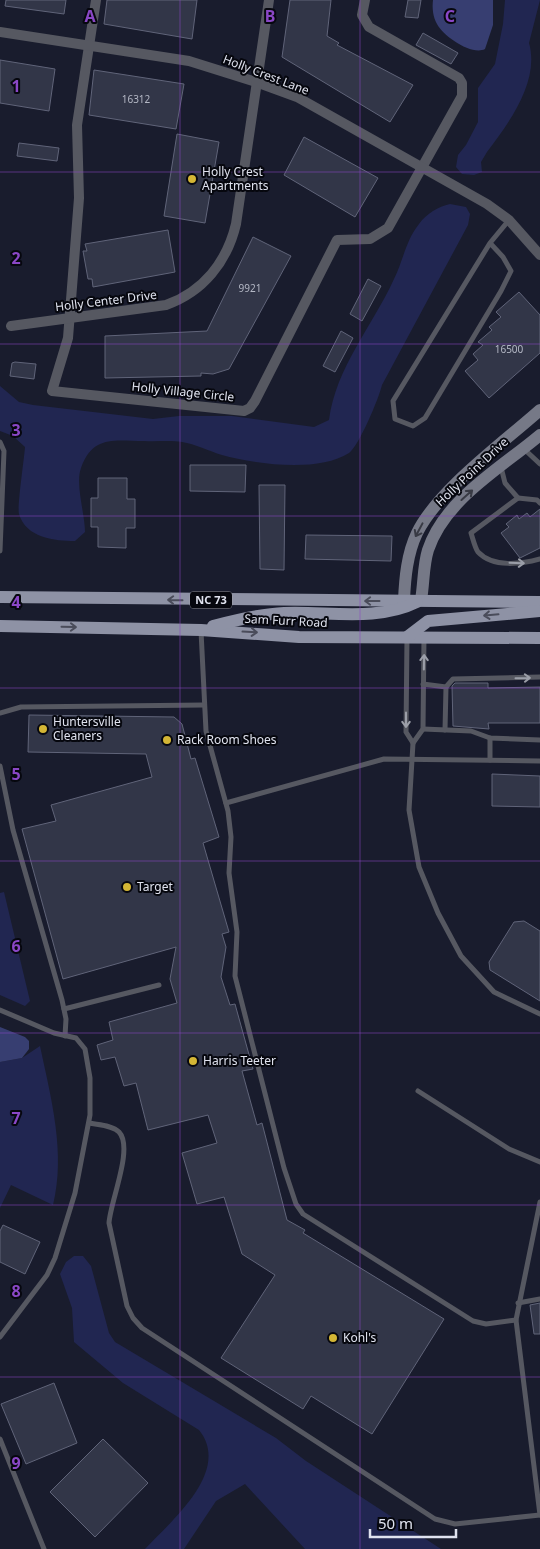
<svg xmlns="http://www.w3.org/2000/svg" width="540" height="1549" font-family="'Noto Sans',sans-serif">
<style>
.green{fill:#212651}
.water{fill:#373e71}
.building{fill:#323648;stroke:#606479}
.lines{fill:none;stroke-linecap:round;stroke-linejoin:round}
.lane{stroke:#565861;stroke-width:5}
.street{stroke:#565861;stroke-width:10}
.secondary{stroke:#767987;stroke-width:12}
.primary{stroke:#8e92a5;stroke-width:12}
.oneway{stroke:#383a44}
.oneway2{stroke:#9b9ea8}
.oneway3{stroke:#4a4c5a}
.grid{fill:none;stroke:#8a47c6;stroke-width:1;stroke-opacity:0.55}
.poi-dot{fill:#d4b635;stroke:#06070e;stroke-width:2}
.labels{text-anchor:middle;stroke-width:4;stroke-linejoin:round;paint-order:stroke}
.number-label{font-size:10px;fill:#b4b8c5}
.shield{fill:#06070e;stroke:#9fa1ac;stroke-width:1}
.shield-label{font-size:11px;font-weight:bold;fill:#e0e3ef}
.street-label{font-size:12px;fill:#e0e3ef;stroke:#06070e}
.poi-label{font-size:12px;fill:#e0e3ef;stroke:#06070e;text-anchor:start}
.grid-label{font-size:16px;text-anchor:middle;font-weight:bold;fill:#8a47c6;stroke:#06070e;stroke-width:4;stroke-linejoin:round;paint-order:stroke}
</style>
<rect width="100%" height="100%" fill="#191c2d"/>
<g class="green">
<path d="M505,0H540L529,43C540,81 509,123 487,152L481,162L482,172L474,175L462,174L456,167L458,155L466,145L478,122V88L495,64L503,24Z"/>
<path d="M450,204L466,207L470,214L468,225L382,385C379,398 359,446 349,453C318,473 255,464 222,455C209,451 195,444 182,442C170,440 156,442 144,441C116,441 93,434 81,468C75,484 85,514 85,532L75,541C55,541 26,538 19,514C17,507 24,460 25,447L13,436L0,431V386L19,402L33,405L153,419L179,416H232L314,427L329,420C336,367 372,327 394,279C403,261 406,240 419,224C427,213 438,207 450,204Z"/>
<path d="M4,892L30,1001L25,1006L0,995V893Z"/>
<path d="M40,1046C51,1098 66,1153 53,1205L11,1185L0,1208V1062L22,1058Z"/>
<path d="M74,1256H83L91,1266L109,1333L115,1342L276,1438L306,1461L441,1549H305L245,1484L216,1501L184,1549H145C171,1521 232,1471 199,1430L123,1383L74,1342L72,1308L60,1274L66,1262Z"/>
</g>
<g class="water">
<path d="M433,0H493V25L485,49C472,56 443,36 437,24C433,17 432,8 433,0Z"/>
<path d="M0,1027L25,1037L29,1041V1049L22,1058L0,1062Z"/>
</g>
<g class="building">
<path d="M6,0H66L64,14L5,6Z"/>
<path d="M107,0H197L192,39L104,24Z"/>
<path d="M290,0H331L327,36L339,43L337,45L413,85L390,122L282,57Z"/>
<path d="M408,0H421L418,18L405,17Z"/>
<path d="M423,33L458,53L451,64L416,45Z"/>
<path d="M0,60L55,69L49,111L0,103Z"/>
<path d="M94,70L184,84L176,129L89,115Z"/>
<path d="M177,134L219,142L205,223L164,216Z"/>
<path d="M304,137L378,178L355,217L284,175Z"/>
<path d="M19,143L59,148L57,161L17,156Z"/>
<path d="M168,230L175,272L93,287L92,279H88L83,251H87L85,244Z"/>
<path d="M253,237L291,256L229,369L213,374L201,373V376L105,378V336L207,331Z"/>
<path d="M368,279L381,286L362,321L350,314Z"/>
<path d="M519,292L540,315V353L489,398L465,371L478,360L473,354L483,345L478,342L492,330L489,327L501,317L496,312Z"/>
<path d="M341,331L353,338L335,372L323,366Z"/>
<path d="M15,362L36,364L34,379L10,376L12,363Z"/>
<path d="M190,465H246L245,492L190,491Z"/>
<path d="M98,478H127V499H135V528H126V548L98,547V527H91V498H98Z"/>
<path d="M259,485H285L284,570L260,569Z"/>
<path d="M540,509V548L520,558L501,533L509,527L506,524L517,515L519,519L527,513L530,517Z"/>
<path d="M306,535L392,536L391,561L305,559Z"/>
<path d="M455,683H488V688L540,687V723H488L489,729L453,726L452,686Z"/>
<path d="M29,715L174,717L182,724L191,759L195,758L219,837L203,843L229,932L222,934L226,947L221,977L230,1005L235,1004L253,1069L242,1071L257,1125L262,1123L287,1220L305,1230L303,1233L444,1319L372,1434L311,1396L303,1409L221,1358L275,1275L242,1254L224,1197L197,1204L182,1153L217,1143L208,1115L148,1130L136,1083L124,1086L115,1057L101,1060L97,1045L113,1040L109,1022L177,1003L170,979L176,947L63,979L22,829L56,821L51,805L152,777L146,754L28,752Z"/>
<path d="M492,774L540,776V807L492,806Z"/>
<path d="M524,921L540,931V1001L490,970L489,962L514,922Z"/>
<path d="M3,1225L40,1242L25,1274L0,1262V1231Z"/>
<path d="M540,1303V1334H534L530,1305Z"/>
<path d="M54,1383L77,1443L26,1464L1,1404Z"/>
<path d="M103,1439L148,1483L95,1537L50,1492Z"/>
</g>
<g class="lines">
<g class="lane">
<path d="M490,243L503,257L511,271L501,291L425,418L413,426L395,419L393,401L490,243L509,220"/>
<path d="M0,442L4,451L0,551"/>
<path d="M524,449L540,464"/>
<path d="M501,467L505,483L518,498"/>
<path d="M540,503L537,500L518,498L471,533C473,539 475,548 478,552C493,568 522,564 540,559"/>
<path d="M201,631L206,731L228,811L231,837L229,873L237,932L235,976L284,1168L296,1204L303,1214L473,1321L486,1324L516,1320"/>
<path d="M407,637L406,732L413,743"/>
<path d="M424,637L423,729L413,743L409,810L419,867L438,913L461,956L494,992L540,1014"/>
<path d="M423,684L446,687L445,730"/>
<path d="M446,687L453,679L540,677"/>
<path d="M0,713L21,707L204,705"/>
<path d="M423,729L471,731L490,738L540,740"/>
<path d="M490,738V760"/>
<path d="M0,766L13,830L62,1000L66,1019L65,1036"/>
<path d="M226,803L384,759L540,761"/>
<path d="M64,1009L159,985"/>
<path d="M0,1010L54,1033L76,1038L85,1049L90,1078V1115L75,1193L55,1258L47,1275L0,1337"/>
<path d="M418,1091L509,1149L540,1162"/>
<path d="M89,1123C98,1125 112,1125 119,1132C134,1148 110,1202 109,1223L127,1306L133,1318L142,1328L435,1519L455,1524L540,1515"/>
<path d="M540,1202L516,1320L540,1515"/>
<path d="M518,1303L540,1299"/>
<path d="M0,1439L44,1549"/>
</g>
<g class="street">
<path d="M96,0L77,125L79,198L68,338L52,391L244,411L250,408L255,401L337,240L370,239L388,228L462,96V83L459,78L369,27L362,15L365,0"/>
<path d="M0,32L189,61L256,82L297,97L487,204L509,220L540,255"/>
<path d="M11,326L166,305C203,292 227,262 236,224L269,0"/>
</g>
<g class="secondary">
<path d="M404,600C405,578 407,554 417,533C438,490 503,443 540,410"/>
<path d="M421,600C424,583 423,566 428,550C445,499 501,468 540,435"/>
</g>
<g class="primary">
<path d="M0,597L540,602"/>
<path d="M0,626L201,630L299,637L540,638"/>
<path d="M213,626C236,620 260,614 284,613C328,611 377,622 417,602"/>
<path d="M407,637L428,621L540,611"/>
</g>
</g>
<defs><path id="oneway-shaft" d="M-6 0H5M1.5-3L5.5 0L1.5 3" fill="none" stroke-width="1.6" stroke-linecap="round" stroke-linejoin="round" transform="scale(1.25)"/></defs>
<g class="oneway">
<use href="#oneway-shaft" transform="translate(467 495) rotate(-42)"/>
<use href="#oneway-shaft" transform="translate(419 530) rotate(118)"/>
</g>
<g class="oneway2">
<use href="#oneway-shaft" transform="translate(517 563) rotate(2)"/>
<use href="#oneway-shaft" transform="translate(424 662) rotate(-89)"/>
<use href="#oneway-shaft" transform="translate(523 678) rotate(-1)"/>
<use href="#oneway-shaft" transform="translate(406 720) rotate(90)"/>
</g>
<g class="oneway3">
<use href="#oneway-shaft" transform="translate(175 600) rotate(-179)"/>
<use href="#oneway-shaft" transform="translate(372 601) rotate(180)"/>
<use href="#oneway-shaft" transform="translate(491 615) rotate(175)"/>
<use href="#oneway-shaft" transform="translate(69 627) rotate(1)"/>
<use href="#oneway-shaft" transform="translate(250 632) rotate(3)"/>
</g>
<path class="grid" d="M180,0V1549M360,0V1549M0,172H540M0,344H540M0,516H540M0,688H540M0,861H540M0,1033H540M0,1205H540M0,1377H540"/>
<g class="poi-dot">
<circle cx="192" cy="179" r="5"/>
<circle cx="43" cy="729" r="5"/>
<circle cx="167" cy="740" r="5"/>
<circle cx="127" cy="887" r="5"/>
<circle cx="193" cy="1061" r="5"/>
<circle cx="333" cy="1338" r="5"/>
</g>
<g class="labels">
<g class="number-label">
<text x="136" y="103">16312</text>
<text x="250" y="292">9921</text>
<text x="509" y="353">16500</text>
</g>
<rect class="shield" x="190" y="591.5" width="42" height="17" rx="4"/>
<g class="shield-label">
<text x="211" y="604">NC 73</text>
</g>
<g class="street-label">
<text transform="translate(266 75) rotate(21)" y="4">Holly Crest Lane</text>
<text transform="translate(106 301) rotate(-7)" y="4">Holly Center Drive</text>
<text transform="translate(183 392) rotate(6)" y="4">Holly Village Circle</text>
<text transform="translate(472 472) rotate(-43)" y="4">Holly Point Drive</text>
<text transform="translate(286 621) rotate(3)" y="4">Sam Furr Road</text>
</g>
<g class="poi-label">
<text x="202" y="176">Holly Crest<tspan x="202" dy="14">Apartments</tspan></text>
<text x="53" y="726">Huntersville<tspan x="53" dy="14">Cleaners</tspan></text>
<text x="177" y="744">Rack Room Shoes</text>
<text x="137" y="891">Target</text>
<text x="203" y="1065">Harris Teeter</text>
<text x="343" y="1342">Kohl's</text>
</g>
</g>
<g class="grid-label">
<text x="90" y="22">A</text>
<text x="270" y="22">B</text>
<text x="450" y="22">C</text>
<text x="16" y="92">1</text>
<text x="16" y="264">2</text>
<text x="16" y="436">3</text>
<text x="16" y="608">4</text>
<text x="16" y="780">5</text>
<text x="16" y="952">6</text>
<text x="16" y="1124">7</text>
<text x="16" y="1297">8</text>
<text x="16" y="1469">9</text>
</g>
<path d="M370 1529v8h86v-8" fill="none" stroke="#e0e3ef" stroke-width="2.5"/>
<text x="378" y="1529" font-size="15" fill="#e0e3ef" stroke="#06070e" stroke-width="4" paint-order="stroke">50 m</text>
</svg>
